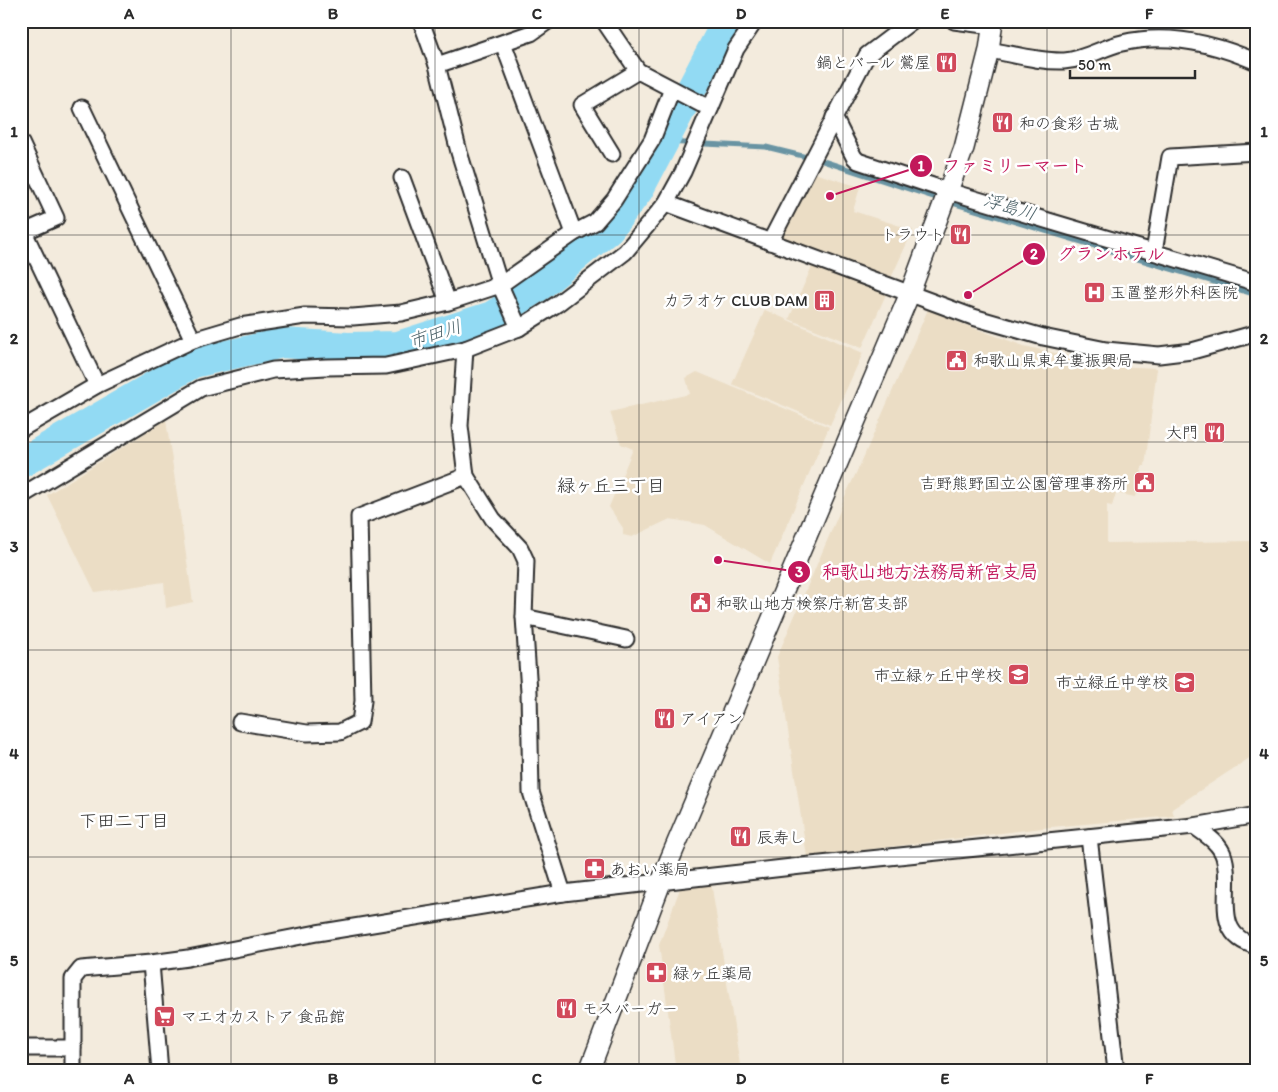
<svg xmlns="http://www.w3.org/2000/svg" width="1278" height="1092" font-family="Itim,'Klee One',sans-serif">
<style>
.built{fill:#ebddc5}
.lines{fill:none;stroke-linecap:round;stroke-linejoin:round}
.stream{stroke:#6994a3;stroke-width:5}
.river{stroke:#92daf3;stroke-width:30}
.minor-casing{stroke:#2b2b2b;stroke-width:19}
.tertiary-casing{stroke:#2b2b2b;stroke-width:22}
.minor{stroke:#fff;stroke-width:15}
.tertiary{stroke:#fff;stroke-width:19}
.grid{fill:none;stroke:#2b2b2b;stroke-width:1;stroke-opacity:0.55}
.labels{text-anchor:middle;stroke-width:5;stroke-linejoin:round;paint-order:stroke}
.poi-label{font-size:16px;fill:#2b2b2b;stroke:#fff;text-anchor:start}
.water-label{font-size:18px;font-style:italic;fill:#4a6067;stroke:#fff}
.neighbourhood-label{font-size:18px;fill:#2b2b2b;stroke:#fff}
.leader{fill:none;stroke:#c2185b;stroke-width:2}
.callout-dot{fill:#c2185b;stroke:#fff;stroke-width:2}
.mark-label{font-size:15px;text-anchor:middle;font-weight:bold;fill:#fff}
.callout-label{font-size:18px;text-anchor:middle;font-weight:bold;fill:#c2185b;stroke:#fff;stroke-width:5;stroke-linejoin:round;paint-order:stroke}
.neatline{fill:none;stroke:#2b2b2b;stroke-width:2}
.grid-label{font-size:16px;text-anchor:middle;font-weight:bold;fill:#2b2b2b}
</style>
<rect width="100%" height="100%" fill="#f3ebdd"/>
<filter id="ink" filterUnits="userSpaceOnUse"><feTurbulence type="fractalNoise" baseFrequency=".02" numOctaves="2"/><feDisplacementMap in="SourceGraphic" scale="10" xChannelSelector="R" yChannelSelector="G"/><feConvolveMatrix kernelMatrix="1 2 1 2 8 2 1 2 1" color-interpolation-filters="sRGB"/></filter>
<g filter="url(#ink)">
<g class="built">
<path d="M811,172L860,187L853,211L913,230L891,278L781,239L780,231Z"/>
<path d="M813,264L887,292L862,348L789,319Z"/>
<path d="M929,307L957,322L1024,346L1113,366L1157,368L1145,466H1142L1135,497L1116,493L1112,506L1107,505V543L1257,541V753L1172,809L1174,816L1051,827L807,857L777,657L839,513L844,498L861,463Z"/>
<path d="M765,310L863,353L830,425L732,384Z"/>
<path d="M697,372L829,427L770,564L705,525L670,519L632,537L623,535V528L609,507L633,449L621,444L610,412L690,394L686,378Z"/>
<path d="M166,420L193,602L166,608L164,582L95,592L47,495Z"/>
<path d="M711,882L741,1071H676L659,945L681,886Z"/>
</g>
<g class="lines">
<g class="stream">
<path d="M664,142L766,147L823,161L940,199"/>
<path d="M949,202L1257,295"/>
</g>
<path class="river" d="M21,463L193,363L282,343L348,347L398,346L492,316L541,285L609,229L638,191L727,21"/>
<defs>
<g id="minor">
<path d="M421,21L437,65L459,152L500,285L519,328"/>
<path d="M604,21L638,71L701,104L711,107"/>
<path d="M954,21L992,26"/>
<path d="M503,43L574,233"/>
<path d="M989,50C1013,54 1039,62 1064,61C1084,60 1103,47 1122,43C1167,32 1216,44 1257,62"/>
<path d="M437,65L531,33L548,21"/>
<path d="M82,108L193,340"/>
<path d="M834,117L854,157L858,161L948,191L1257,283"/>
<path d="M21,143L56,218L24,232L97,385"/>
<path d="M612,154L582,105L638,71"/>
<path d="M402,178L448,302"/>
<path d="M666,203L973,317L1043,337L1106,350L1159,355L1192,351L1257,333"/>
<path d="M770,242L867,55L912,21"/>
<path d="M1154,252L1170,157L1257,152"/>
<path d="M465,349L460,426L466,476L493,519L520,548L526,561L524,617L529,692L531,792L563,893"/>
<path d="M21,429L97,385L193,340L240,326L305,316L353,317L401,313L448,302L500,285L574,233L595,222L614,200L652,140L672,89"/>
<path d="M21,496L201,388L273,370L326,367L386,366L465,349L519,328L557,304L625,252L666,203L683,172L736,49L755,21"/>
<path d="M524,617L626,639"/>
<path d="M240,722L307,733L340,732L360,722L363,701L359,517L466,476"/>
<path d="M1194,826C1205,834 1220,843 1224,857C1234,889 1209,935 1257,946"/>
<path d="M1089,837L1116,1071"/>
<path d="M151,963L160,1071"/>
<path d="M21,1048H73"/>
<path d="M73,1071V979L81,969L151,963L188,958L317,933L563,893L801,866L1194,826L1257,815"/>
</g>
<path id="tertiary" d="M589,1071L670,859L910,293L964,148L989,50L993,21"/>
</defs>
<use href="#minor" class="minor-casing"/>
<use href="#tertiary" class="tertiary-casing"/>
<use href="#minor" class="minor"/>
<use href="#tertiary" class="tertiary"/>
</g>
</g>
<path class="grid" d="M231,21V1071M435,21V1071M639,21V1071M843,21V1071M1047,21V1071M21,235H1257M21,442H1257M21,650H1257M21,857H1257"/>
<defs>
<symbol id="restaurant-square" viewBox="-11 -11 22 22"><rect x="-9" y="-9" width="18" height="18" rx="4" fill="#d1495b" stroke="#fff"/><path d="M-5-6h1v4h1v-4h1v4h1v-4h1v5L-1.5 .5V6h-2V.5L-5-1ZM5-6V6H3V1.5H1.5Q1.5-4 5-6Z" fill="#fff"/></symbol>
<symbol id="hospital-square" viewBox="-11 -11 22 22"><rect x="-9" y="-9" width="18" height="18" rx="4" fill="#d1495b" stroke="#fff"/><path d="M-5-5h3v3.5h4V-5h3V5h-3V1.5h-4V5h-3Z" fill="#fff"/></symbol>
<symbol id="building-square" viewBox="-11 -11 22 22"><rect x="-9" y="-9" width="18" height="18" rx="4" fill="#d1495b" stroke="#fff"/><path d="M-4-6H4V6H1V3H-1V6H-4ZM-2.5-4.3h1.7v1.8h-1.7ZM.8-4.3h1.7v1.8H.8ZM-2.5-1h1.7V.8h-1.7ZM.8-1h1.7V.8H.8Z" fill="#fff"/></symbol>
<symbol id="civic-square" viewBox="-11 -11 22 22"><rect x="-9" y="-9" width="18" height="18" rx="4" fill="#d1495b" stroke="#fff"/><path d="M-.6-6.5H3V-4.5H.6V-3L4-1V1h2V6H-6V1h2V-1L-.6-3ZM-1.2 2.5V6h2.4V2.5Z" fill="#fff"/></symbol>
<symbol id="school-square" viewBox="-11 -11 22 22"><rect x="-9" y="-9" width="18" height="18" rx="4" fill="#d1495b" stroke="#fff"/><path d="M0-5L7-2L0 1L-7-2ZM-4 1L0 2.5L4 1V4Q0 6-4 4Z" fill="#fff"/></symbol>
<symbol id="pharmacy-square" viewBox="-11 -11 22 22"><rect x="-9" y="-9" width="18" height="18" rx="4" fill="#d1495b" stroke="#fff"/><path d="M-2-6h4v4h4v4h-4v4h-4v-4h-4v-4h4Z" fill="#fff"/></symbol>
<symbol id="supermarket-square" viewBox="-11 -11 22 22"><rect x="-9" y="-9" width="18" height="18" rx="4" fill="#d1495b" stroke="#fff"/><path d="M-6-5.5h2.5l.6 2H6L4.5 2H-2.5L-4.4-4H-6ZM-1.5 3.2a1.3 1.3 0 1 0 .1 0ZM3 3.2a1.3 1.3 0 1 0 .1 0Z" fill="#fff"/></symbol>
</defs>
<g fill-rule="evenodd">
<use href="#restaurant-square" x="934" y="50" width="25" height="25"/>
<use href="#restaurant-square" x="990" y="110" width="25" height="25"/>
<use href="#restaurant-square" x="948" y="222" width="25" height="25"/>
<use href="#hospital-square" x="1082" y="280" width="25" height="25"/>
<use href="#building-square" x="812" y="288" width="25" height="25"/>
<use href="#civic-square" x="944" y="348" width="25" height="25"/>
<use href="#restaurant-square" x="1202" y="420" width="25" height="25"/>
<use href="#civic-square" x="1132" y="470" width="25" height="25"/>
<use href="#civic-square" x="688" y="590" width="25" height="25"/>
<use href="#school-square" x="1006" y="662" width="25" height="25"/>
<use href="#school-square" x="1172" y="670" width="25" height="25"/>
<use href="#restaurant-square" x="652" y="706" width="25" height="25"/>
<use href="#restaurant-square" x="728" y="824" width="25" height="25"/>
<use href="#pharmacy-square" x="582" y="856" width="25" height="25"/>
<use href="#pharmacy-square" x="644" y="960" width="25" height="25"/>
<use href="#restaurant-square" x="554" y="996" width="25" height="25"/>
<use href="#supermarket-square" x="152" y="1004" width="25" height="25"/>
</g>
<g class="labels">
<g class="poi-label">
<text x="931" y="68" text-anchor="end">鍋とバール 鶯屋</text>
<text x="1019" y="129">和の食彩 古城</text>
<text x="945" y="240" text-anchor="end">トラウト</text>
<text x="1110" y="298">玉置整形外科医院</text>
<text x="808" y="306" text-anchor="end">カラオケ CLUB DAM</text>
<text x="973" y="366">和歌山県東牟婁振興局</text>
<text x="1198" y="438" text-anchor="end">大門</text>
<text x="1128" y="489" text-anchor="end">吉野熊野国立公園管理事務所</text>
<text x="716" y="609">和歌山地方検察庁新宮支部</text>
<text x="1002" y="681" text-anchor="end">市立緑ヶ丘中学校</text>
<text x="1168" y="688" text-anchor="end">市立緑丘中学校</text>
<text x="680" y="724">アイアン</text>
<text x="757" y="843">辰寿し</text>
<text x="610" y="875">あおい薬局</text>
<text x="673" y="979">緑ヶ丘薬局</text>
<text x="582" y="1014">モスバーガー</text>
<text x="181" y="1022">マエオカストア 食品館</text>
</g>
<g class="water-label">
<text transform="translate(1010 207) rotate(17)" y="6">浮島川</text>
<text transform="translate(435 334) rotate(-18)" y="6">市田川</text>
</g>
<g class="neighbourhood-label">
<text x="611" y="492">緑ヶ丘三丁目</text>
<text x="124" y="827">下田二丁目</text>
</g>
</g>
<path class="leader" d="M830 196L921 166M968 295L1034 254M718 560L799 572"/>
<g class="callout-dot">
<circle cx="830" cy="196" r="5"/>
<circle cx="968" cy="295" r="5"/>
<circle cx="718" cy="560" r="5"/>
<circle cx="921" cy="166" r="12"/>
<circle cx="1034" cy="254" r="12"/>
<circle cx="799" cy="572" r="12"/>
</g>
<g class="mark-label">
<text x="921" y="171">1</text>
<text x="1034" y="259">2</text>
<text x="799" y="577">3</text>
</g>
<g class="callout-label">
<text x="1015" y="172">ファミリーマート</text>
<text x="1111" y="260">グランホテル</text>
<text x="930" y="578">和歌山地方法務局新宮支局</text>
</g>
<rect width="1278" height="1092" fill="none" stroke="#fff" stroke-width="55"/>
<path d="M1070 70v8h125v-8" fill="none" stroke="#2b2b2b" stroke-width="2.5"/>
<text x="1078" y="70" font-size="15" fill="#2b2b2b" stroke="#ffffff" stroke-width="4" paint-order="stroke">50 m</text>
<rect x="28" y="28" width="1222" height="1036" class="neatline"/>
<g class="grid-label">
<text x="129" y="19">A</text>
<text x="333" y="19">B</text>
<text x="537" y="19">C</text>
<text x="741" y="19">D</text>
<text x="945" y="19">E</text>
<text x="1149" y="19">F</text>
<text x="14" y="137">1</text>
<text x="1264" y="137">1</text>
<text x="14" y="344">2</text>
<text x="1264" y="344">2</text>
<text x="14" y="552">3</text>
<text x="1264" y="552">3</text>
<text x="14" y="759">4</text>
<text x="1264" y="759">4</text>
<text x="14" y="966">5</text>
<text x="1264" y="966">5</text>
<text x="129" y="1084">A</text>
<text x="333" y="1084">B</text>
<text x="537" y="1084">C</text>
<text x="741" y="1084">D</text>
<text x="945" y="1084">E</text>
<text x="1149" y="1084">F</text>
</g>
</svg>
